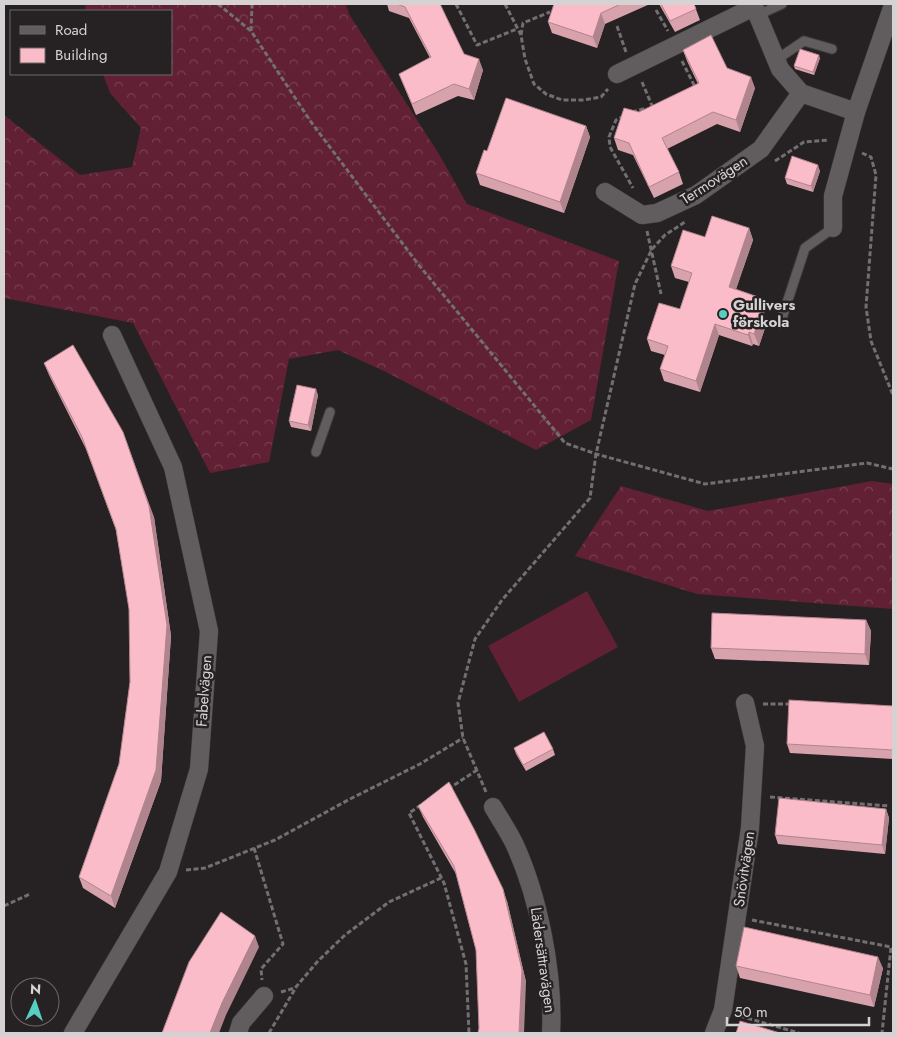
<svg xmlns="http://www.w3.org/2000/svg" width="897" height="1037" font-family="Jost,sans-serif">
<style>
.forest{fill:url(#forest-crowns)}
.pitch{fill:#612033}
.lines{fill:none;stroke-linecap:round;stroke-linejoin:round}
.service-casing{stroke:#423f40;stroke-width:11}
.minor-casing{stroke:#423f40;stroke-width:19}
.path{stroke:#726f70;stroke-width:3;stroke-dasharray:5 2.5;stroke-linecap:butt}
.service{stroke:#615c5d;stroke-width:9}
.minor{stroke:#615c5d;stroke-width:18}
.wall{fill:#d8a2ad}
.shaded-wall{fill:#b0848d}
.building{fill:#fbbcc9;stroke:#b0848d}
.poi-dot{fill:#57cec1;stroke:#262223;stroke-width:2}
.labels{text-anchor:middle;stroke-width:5;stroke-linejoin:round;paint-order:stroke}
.street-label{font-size:15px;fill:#d5d2d3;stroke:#262223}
.poi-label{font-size:15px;font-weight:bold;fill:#d5d2d3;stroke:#262223;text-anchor:start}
</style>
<defs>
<pattern id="forest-crowns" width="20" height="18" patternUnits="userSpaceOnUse" patternTransform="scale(1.25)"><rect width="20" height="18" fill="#612033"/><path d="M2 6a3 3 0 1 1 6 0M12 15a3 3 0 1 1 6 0" fill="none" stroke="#774050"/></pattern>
</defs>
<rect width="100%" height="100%" fill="#262223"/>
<g class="forest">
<path d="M86,4H346L349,14L439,154L467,204L619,261L591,420L536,450L384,371L338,350L289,359L269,462L210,473L133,323L4,298V115L80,175L132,167L141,128L110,93L103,74H171V11H85Z"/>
<path d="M872,481L893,484V609L697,594L575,556L621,486L708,511Z"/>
</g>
<path class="pitch" d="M587,591L618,647L519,702L488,646Z"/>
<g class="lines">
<defs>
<g id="service">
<path d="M758,15L782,4"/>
<path d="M776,60L804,41L832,49"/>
<path d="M780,324L805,248L833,228"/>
<path d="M316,452L330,412"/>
</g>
<g id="minor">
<path d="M753,4L780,69L801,93L856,112"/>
<path d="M617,74L754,7"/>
<path d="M605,192L642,215L657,213L696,195L761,149L801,93"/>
<path d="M833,228V196L856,112L893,5"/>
<path d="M493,807C500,819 508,831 514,843C539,897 554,974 551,1033"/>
<path d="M73,1033L168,872L199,769L209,631L173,467L112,335"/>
<path d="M238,1033L241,1023L264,996"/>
<path d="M714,1033L723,1010L750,828L755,746L745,703"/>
</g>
</defs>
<use href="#service" class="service-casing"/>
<use href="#minor" class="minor-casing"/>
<g class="path">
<path d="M218,4L251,31L311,122L418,264L565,443L596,454L705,484L867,463L893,469"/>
<path d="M456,4L477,45L517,29"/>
<path d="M505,4L521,35L525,59L534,84L546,94L562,100H583L601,97L608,89"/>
<path d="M656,10L668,31"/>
<path d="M617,26L626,52"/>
<path d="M251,31L252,4"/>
<path d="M521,35L523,23L550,12"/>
<path d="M682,61L696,89"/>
<path d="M642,82L653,108"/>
<path d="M632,112L643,109L648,110"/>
<path d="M624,116L616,120L609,137L610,147L633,188"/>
<path d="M862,153L871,157L876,175L866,307L871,341L893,395"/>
<path d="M775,161L804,142L829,140"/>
<path d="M647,231L661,294"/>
<path d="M763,704H792"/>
<path d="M448,789L477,770"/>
<path d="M486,792L463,738L458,703L475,639L502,600L590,498L596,454L635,284L652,249L665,235L685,222"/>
<path d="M770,797L889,806"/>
<path d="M421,805L409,813L444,883L466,964L469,1033"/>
<path d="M254,848L283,944L261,969L262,980"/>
<path d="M186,870L205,868L275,840L350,799L420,764L463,738"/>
<path d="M4,906L30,894"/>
<path d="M752,920L891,947L882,1033"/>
<path d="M281,992L295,988L318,961L345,935L389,902L441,878"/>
<path d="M740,1016L799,1033"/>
<path d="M269,1033L295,989"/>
</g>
<use href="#service" class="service"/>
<use href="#minor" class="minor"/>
</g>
<g class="wall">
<path d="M387,4H440L464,54L483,70L474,100L458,96L416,115L399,74L430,58L409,18L389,11Z"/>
<path d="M554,4H650L605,24L597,48L552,33L548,22Z"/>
<path d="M659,4H694L700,20L675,32Z"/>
<path d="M683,50L727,68L755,88L740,132L717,124L667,149L679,172L683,184L654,198L633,155L618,150L614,138L639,112L698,84L687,61Z"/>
<path d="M820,58L814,75L795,69L794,66Z"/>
<path d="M586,126L590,137L564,213L480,185L476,173L487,151Z"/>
<path d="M820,171L813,192L787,184L785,178Z"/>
<path d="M749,228L753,240L736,289L761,298L765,309L764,314L767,322L759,346L753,344L752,346L719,335L700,392L664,381L660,369L665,355L651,351L647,339L680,309L689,282L675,278L671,266L705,237Z"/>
<path d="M44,363L154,517L171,636L161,781L115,908L83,888L79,877L119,764L130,682L129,609L116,530L86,449L49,375Z"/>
<path d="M318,395L311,431L291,427L289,421Z"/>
<path d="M866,620L871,631L869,665L715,659L711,648Z"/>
<path d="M893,706V759L790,753L787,744Z"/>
<path d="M514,748L553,749L555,755L526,771L516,754Z"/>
<path d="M418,806L507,901L526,982L479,1028L476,950L456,874L423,817Z"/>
<path d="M886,809L889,818L885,854L778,844L775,835Z"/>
<path d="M736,966L883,968L874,1007L740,978Z"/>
</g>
<g class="shaded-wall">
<path d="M601,13L605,24L597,48L593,37Z"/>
<path d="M819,55L820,58L814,75L813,72Z"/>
<path d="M479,59L483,70L474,100L469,89Z"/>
<path d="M751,77L755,88L740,132L736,120Z"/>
<path d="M586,126L590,137L564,213L560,202Z"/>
<path d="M818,165L820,171L813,192L811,186Z"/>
<path d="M749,228L753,240L733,298L729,287Z"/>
<path d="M761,298L765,309L764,314L767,322L759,346L754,334L757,308Z"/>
<path d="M715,324L719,335L700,392L696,381Z"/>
<path d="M749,332L753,344L752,346L748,335Z"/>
<path d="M316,389L318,395L311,431L308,425Z"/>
<path d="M123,432L154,517L171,636L161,781L115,908L111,896L167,625Z"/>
<path d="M866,620L871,631L869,665L865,654Z"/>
<path d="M886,809L889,818L885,854L882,845Z"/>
<path d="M503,889L507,901L526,982L524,1033H519Z"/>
<path d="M255,936L259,947L226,1015L219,1033H210L222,1003Z"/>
<path d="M878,957L883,968L874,1007L870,995Z"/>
</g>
<g class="building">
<path d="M397,4H440L464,54L479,59L469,89L454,84L412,104L399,74L431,57L405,7Z"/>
<path d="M554,4H621L601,13L593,37L548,22Z"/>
<path d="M661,4H694L696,9L670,21Z"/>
<path d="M711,35L727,68L751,77L736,120L713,112L662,138L679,172L649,187L629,143L614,138L624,108L639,112L699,83L683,50Z"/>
<path d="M800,49L819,55L813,72L794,66Z"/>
<path d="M506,98L586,126L560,202L476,173L484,150L487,151Z"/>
<path d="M792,156L818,165L811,186L785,178Z"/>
<path d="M712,216L749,228L729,287L761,298L757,308L762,310L754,334L749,332L748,335L715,324L696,381L660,369L668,346L647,339L659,303L680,309L692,273L671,266L683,230L705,237Z"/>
<path d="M73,345L123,432L149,506L167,625L156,770L111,896L79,877L119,764L130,682L129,609L116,529L82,437L44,363Z"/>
<path d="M297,385L316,389L308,425L289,421Z"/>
<path d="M712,613L866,620L865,654L711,648Z"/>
<path d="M789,700L893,706V750L787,744Z"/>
<path d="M544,732L553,749L523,765L514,748Z"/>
<path d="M449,782L474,829L503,889L522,970L519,1033H478L479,1028L476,950L454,866L418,806Z"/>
<path d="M779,798L886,809L882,845L775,835Z"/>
<path d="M221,912L255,936L222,1003L210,1033H162L189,962Z"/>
<path d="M744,927L878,957L870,995L736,966Z"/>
<path d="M740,1021L780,1033H736Z"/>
</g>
<circle class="poi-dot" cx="723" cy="314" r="5"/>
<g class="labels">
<g class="street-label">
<text transform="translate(714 180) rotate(-33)" y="5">Termovägen</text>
<text transform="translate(204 691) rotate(-86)" y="5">Fabelvägen</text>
<text transform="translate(744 869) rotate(-82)" y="5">Snövitvägen</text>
<text transform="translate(543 960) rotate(82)" y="5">Lädersättravägen</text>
</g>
<g class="poi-label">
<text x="733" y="310">Gullivers<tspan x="733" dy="17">förskola</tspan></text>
</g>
</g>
<rect width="897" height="1037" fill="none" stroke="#d5d2d3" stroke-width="10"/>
<rect x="10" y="10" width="162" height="65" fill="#262223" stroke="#6c6869"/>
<rect x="20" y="26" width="25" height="8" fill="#615c5d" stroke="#6c6869"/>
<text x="55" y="35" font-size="15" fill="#d5d2d3">Road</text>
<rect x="20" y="48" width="25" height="15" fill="#fbbcc9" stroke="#6c6869"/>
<text x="55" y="60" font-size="15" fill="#d5d2d3">Building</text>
<g transform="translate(35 1002) rotate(3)"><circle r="24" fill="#262223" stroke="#6c6869"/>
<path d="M0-4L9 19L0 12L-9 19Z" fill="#57cec1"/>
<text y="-8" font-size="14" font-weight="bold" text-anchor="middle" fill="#d5d2d3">N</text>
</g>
<path d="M727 1017v8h142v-8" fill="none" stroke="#d5d2d3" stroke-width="2.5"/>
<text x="734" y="1017" font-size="15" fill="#d5d2d3" stroke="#262223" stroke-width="4" paint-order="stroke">50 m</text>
</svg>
